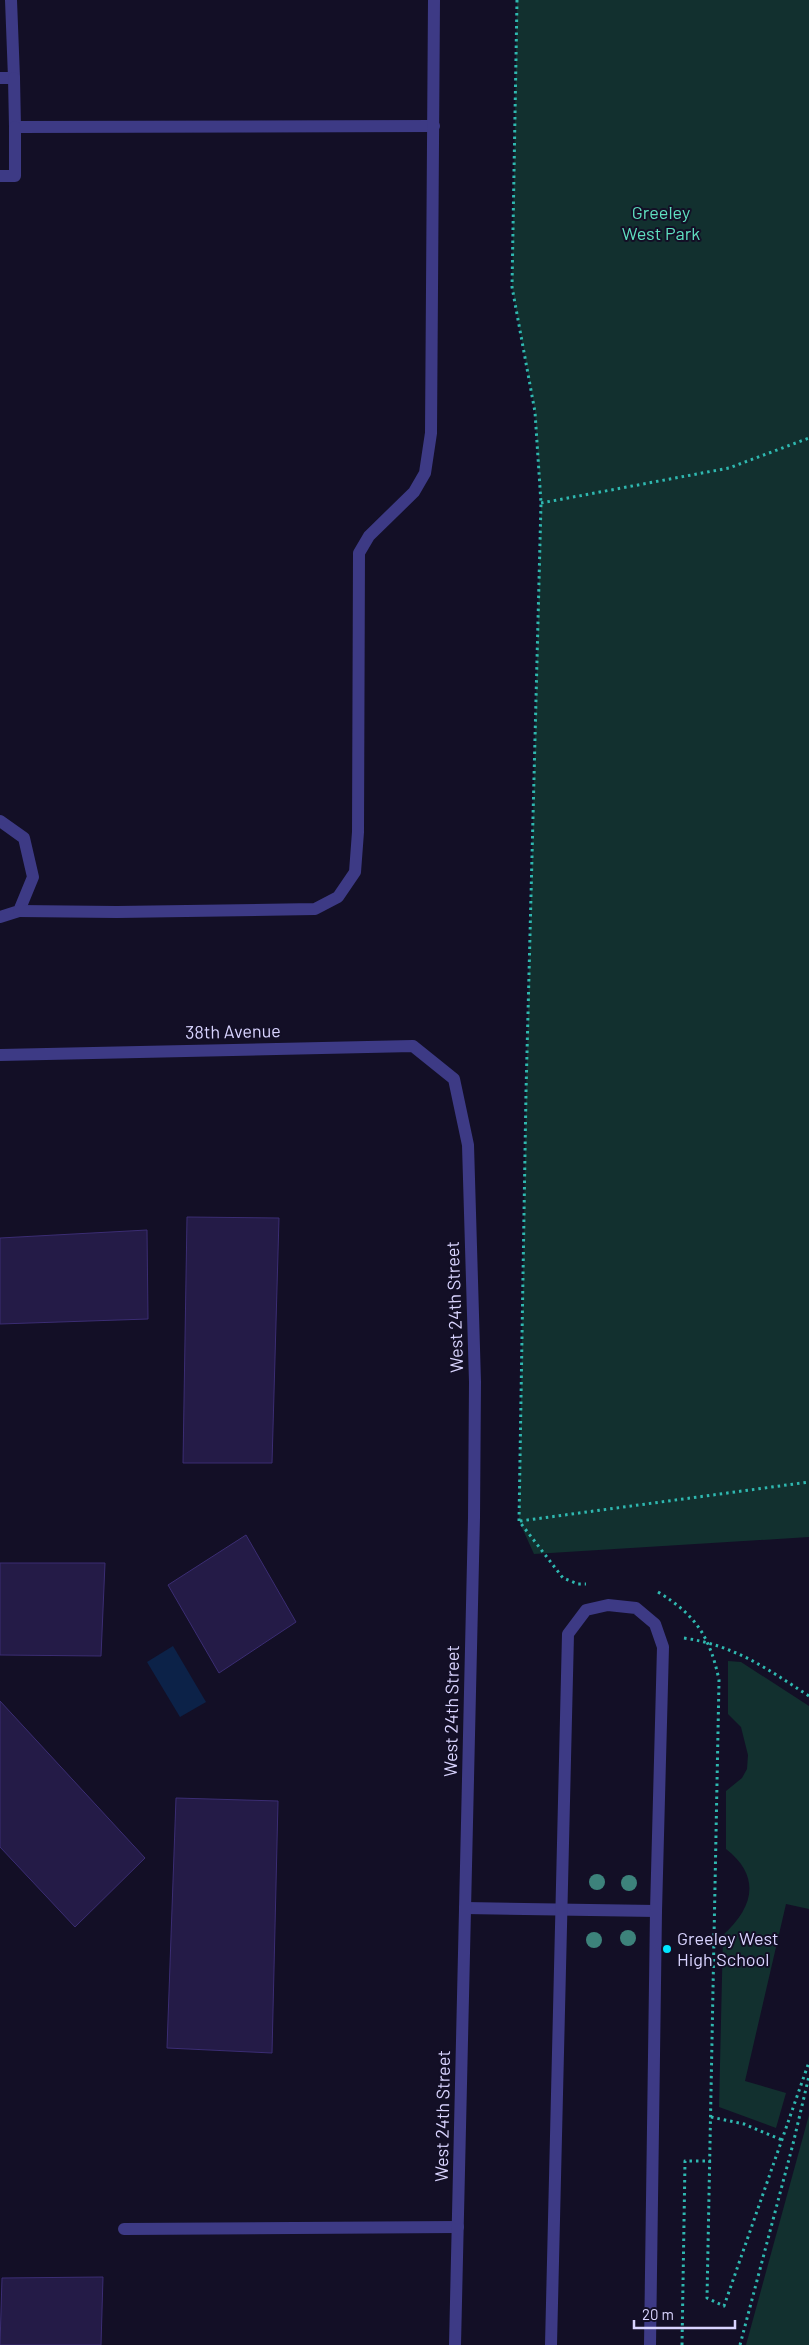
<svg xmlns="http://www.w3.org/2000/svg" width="809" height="2345" font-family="Barlow,sans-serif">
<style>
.green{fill:#12302f}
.water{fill:#0c2248}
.building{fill:#241b47;stroke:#3b2d73}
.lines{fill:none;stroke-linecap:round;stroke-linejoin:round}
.path{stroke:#2fb8b0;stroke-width:3;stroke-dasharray:2.5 4;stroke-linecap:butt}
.lane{stroke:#3d3a85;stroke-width:12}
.street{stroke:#3d3a85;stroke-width:12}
.tree{fill:#3d827b}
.poi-dot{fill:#00e5ff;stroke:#130f26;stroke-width:2}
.labels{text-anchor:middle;stroke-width:4;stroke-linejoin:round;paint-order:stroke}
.park-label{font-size:18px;fill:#5fe0c0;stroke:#130f26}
.street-label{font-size:18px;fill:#d9d4ff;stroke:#130f26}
.poi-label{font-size:18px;fill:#d9d4ff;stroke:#130f26;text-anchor:start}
</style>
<rect width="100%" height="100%" fill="#130f26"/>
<g class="green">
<path d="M517,0H809V1537L534,1554L519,1521L526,1092L541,503L535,411L512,287Z"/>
<path d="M728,1661L741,1662L809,1706V1909L786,1904L745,2081L786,2093L776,2128L719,2107L723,1935C753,1908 762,1877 726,1849V1791L742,1778L747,1769L748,1755L741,1727L728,1714Z"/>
<path d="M809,2115V2345H746Z"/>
</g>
<path class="water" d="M173,1646L206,1702L180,1717L147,1662Z"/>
<g class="building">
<path d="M187,1217L279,1218L272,1463H183Z"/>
<path d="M147,1230L148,1319L0,1324V1238Z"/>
<path d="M246,1535L296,1622L219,1673L168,1585Z"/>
<path d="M0,1563H105L101,1656L0,1655Z"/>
<path d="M0,1701L145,1858L75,1927L0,1847Z"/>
<path d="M176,1798L278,1801L272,2053L167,2048Z"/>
<path d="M103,2277L101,2345H0L2,2278Z"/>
</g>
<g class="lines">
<g class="path">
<path d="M517,0L512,287L535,412L541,503L526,1092L519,1521L563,1578L578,1584H586"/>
<path d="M541,503L729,468L809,438"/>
<path d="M520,1521L809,1482"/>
<path d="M658,1592C696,1615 710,1637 719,1680L707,2298L724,2306L809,2062"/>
<path d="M684,1638C736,1646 766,1668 809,1696"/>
<path d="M711,2117L744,2124L782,2140"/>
<path d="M682,2345L685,2161H711"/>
<path d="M740,2345L793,2144L809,2076"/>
</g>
<g class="lane">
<path d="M0,78H14L11,0"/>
<path d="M14,78L15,127L434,126"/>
<path d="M0,176H15V127"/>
<path d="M0,821L24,838L33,877L19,911L0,917"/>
<path d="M19,911L117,912L315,909L338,897L355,872L358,832L359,553L369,536L414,492L425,473L431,433L434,0"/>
<path d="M465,1908L656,1911"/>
<path d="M124,2229L458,2227"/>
<path d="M551,2345L568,1634L586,1610L608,1605L636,1608L655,1624L663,1647L656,1911L650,2345"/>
</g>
<path class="street" d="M0,1055L413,1046L454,1079L468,1145L475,1382L474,1518L455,2345"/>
</g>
<g class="tree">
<circle cx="597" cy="1882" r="8"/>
<circle cx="629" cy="1883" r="8"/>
<circle cx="628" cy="1938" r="8"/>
<circle cx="594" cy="1940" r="8"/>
</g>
<circle class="poi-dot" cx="667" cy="1949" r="5"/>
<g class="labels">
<g class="park-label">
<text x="661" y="219">Greeley<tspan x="661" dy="21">West Park</tspan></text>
</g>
<g class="street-label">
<text transform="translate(233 1032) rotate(-1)" y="6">38th Avenue</text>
<text transform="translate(455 1307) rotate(-92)" y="6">West 24th Street</text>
<text transform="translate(452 1711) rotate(-89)" y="6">West 24th Street</text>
<text transform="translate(443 2116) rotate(-89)" y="6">West 24th Street</text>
</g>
<g class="poi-label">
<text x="677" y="1945">Greeley West<tspan x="677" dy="21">High School</tspan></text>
</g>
</g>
<path d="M634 2320v8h101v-8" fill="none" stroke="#d9d4ff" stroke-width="2.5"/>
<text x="642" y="2320" font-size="15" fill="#d9d4ff" stroke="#130f26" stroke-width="4" paint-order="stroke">20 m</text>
</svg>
